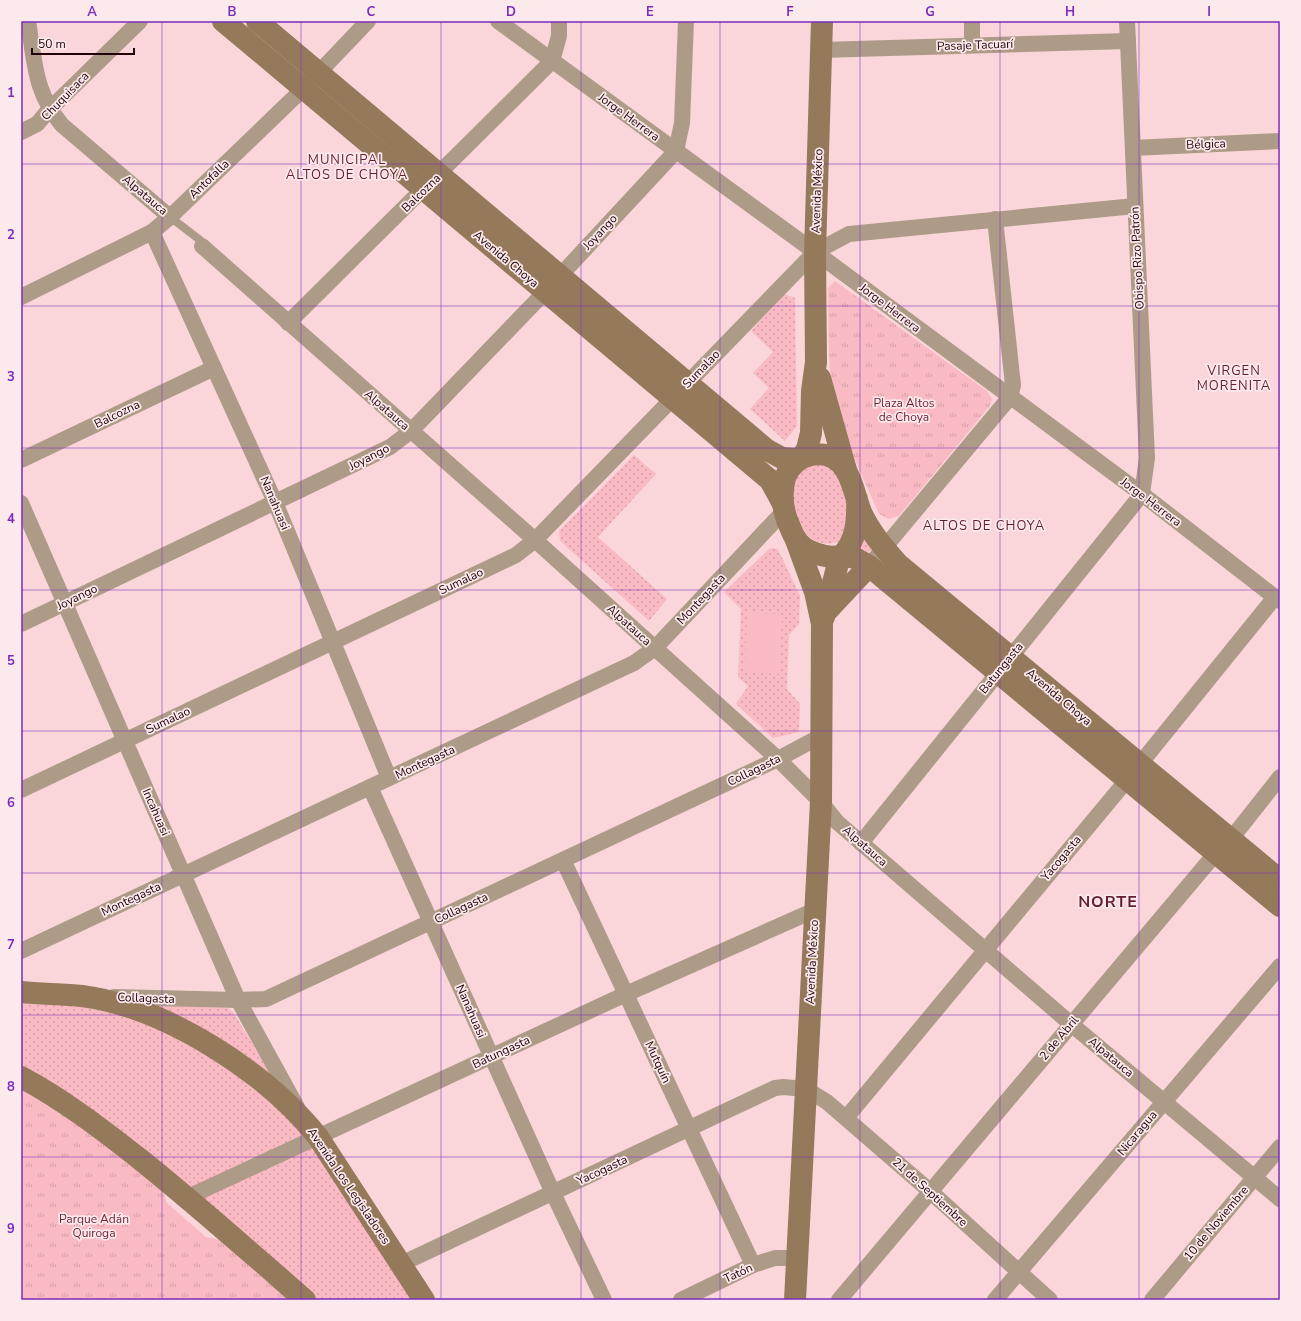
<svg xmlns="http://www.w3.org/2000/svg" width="1301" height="1321" font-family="'Nunito Sans',sans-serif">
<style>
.grass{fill:url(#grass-dots)}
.park{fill:url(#park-tufts)}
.pitch{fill:#fabac3}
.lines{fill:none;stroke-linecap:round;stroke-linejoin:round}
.service{stroke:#ae9b87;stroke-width:8}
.minor{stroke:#ae9b87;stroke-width:16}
.secondary{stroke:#95795b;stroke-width:22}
.grid{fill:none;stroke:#7b2cbf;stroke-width:1;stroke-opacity:0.55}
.labels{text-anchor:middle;stroke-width:3.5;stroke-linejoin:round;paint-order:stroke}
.street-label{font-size:12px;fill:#1f0309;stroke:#fbe9eb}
.park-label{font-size:12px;fill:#6d1f33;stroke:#fbe9eb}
.neighbourhood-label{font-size:13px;letter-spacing:1px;fill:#631d2e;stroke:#fbe9eb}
.district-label{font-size:16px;font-weight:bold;letter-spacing:1px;fill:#631d2e;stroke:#fbe9eb}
.neatline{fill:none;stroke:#7b2cbf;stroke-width:1.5}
.grid-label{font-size:13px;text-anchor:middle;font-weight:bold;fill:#7b2cbf}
</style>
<defs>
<pattern id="grass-dots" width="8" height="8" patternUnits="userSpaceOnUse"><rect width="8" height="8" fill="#fabac3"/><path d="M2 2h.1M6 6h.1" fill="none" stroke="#d69ea6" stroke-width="1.8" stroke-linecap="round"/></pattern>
<pattern id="park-tufts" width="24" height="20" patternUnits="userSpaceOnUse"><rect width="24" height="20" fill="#fabac3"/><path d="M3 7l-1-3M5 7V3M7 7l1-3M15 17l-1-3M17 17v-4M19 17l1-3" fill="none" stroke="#d69ea6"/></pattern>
</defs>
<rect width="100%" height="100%" fill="#fad6db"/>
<g class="grass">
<path d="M784,294L795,298L797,426L785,441L750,409L769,388L753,373L773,352L751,331Z"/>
<path d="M634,455L656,474L598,537L667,599L649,621L560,541L559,531Z"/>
<path d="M811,461L834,469L853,508L841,541C822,548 809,541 799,524C797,521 793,517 792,513C790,504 792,491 792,481Z"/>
<path d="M863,530L874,546L865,556L856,547Z"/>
<path d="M770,548L778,549L800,596L799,624L789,635L787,689L800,704L799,732L773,738L736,704L748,686L738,677L741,609L724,592Z"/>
<path d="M21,1000L80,1006L129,1017L159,1027L222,1062L292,1121L318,1151L415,1300H317L216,1211L21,1069Z"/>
<path d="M147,1005L228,1008L233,1012L278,1085Z"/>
</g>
<g class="park">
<path d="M835,281L987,391L992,399L989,407L899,516L889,519L879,514C864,478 842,437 834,398C827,362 829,325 828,288Z"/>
<path d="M21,1088L66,1114L161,1186L167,1203L206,1237L221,1240L290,1300H21Z"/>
</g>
<path class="pitch" d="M747,613L782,614L780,674L745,673Z"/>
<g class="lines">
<path class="service" d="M170,217L200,240L202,246"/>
<g class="minor">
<path d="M28,21C35,62 34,92 62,125L170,217"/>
<path d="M498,21L815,252L1142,494L1280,601"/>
<path d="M972,45V21"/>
<path d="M821,50L1128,41"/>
<path d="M21,132L37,124L49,110L140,21"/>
<path d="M1133,148L1280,141"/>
<path d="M152,232L275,502L389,778"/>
<path d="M202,246L535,540L778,759L821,802L837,822L1071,1024L1280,1199"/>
<path d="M21,297L152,232L170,217L303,89L368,21"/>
<path d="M288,323L552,61L559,36V21"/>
<path d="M21,460L214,368"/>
<path d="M21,503L238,1000L297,1107"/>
<path d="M869,566L1010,397L1013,385L995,219"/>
<path d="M21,624L390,447L411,431L545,292L676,151L682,123L686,21"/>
<path d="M370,787L553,1193L604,1300"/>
<path d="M21,790L516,555L535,540L815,252L849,234L1135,206"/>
<path d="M861,843L1142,494L1147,458L1127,21"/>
<path d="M563,860L753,1265"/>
<path d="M21,951L634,663L655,648L784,511"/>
<path d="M114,997L238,1000L266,999L778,759L821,736"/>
<path d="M846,1118L1127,780L1275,597"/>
<path d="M188,1197L626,994L815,910"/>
<path d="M401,1264L775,1088L783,1087L806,1089L827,1102L931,1192L1050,1300"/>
<path d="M681,1300L753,1265L775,1258H797"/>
<path d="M839,1300L1216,853L1231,839L1280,777"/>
<path d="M995,1300L1280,966"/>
<path d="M1152,1300L1280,1147"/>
</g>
<g class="secondary">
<path d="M223,21L770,480L782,502"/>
<path d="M257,21L767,450L782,458L799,459"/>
<path d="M820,378L846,470"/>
<path d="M802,457L807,449L811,433L812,391L816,362L815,252L822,21"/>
<path d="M857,499C858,518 857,541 842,555C829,560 803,552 796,539C792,534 790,526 787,520C782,506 781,493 785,478C794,452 830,445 845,469C853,481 856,499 861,512C870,532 884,548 898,564L1280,880"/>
<path d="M842,555L855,558L869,566L1280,906"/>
<path d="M825,613L869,566"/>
<path d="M824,617L840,556"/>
<path d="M21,992C41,994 62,994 82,996C166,1007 266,1072 318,1137L424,1300"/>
<path d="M21,1077C64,1100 103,1130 141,1160C197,1205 251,1253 305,1300"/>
<path d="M795,1300L821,802L822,624L815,592L796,540"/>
</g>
</g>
<path class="grid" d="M162,21V1300M301,21V1300M441,21V1300M581,21V1300M720,21V1300M860,21V1300M1000,21V1300M1139,21V1300M21,164H1280M21,306H1280M21,448H1280M21,590H1280M21,731H1280M21,873H1280M21,1015H1280M21,1157H1280"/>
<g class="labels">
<g class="street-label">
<text transform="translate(975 45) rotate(-2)" y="4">Pasaje Tacuarí</text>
<text transform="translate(65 96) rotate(-46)" y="4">Chuquisaca</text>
<text transform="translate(629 117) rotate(36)" y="4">Jorge Herrera</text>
<text transform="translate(1206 144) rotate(-2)" y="4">Bélgica</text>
<text transform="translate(209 179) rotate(-44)" y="4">Antofalla</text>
<text transform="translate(817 191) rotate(-88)" y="4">Avenida México</text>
<text transform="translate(421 193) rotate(-44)" y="4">Balcozna</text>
<text transform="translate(145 195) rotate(40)" y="4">Alpatauca</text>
<text transform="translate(600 232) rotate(-47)" y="4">Joyango</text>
<text transform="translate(1137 258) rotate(-93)" y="4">Obispo Rizo Patrón</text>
<text transform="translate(506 259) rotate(40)" y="4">Avenida Choya</text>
<text transform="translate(890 308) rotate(37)" y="4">Jorge Herrera</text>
<text transform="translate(701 369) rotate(-46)" y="4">Sumalao</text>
<text transform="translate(387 410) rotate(41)" y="4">Alpatauca</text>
<text transform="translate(117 414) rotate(-26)" y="4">Balcozna</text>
<text transform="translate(369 457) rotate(-27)" y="4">Joyango</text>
<text transform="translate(1151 502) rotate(37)" y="4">Jorge Herrera</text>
<text transform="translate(275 503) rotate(67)" y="4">Nanahuasi</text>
<text transform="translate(461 581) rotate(-25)" y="4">Sumalao</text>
<text transform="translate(77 597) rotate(-26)" y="4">Joyango</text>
<text transform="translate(701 599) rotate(-47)" y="4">Montegasta</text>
<text transform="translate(629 625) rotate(42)" y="4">Alpatauca</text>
<text transform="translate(1001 668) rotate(-51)" y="4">Batungasta</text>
<text transform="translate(1059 697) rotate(40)" y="4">Avenida Choya</text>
<text transform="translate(168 720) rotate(-25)" y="4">Sumalao</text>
<text transform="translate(425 762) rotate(-25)" y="4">Montegasta</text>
<text transform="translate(754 770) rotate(-26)" y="4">Collagasta</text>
<text transform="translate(156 812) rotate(66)" y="4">Incahuasi</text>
<text transform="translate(865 846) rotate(41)" y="4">Alpatauca</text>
<text transform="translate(1061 858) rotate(-50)" y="4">Yacogasta</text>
<text transform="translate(131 899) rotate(-25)" y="4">Montegasta</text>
<text transform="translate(461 908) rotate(-25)" y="4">Collagasta</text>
<text transform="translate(812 962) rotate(-87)" y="4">Avenida México</text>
<text transform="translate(146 998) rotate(2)" y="4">Collagasta</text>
<text transform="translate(471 1011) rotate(66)" y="4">Nanahuasi</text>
<text transform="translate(1059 1038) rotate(-50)" y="4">2 de Abril</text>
<text transform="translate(501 1052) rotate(-25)" y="4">Batungasta</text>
<text transform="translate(1111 1057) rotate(40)" y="4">Alpatauca</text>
<text transform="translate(658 1062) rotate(65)" y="4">Mutquín</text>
<text transform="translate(1137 1133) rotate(-50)" y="4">Nicaragua</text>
<text transform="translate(602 1170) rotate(-25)" y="4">Yacogasta</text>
<text transform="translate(349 1186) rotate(56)" y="4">Avenida Los Legisladores</text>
<text transform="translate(930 1192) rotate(42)" y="4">21 de Septiembre</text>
<text transform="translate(1216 1223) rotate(-50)" y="4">10 de Noviembre</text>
<text transform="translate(738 1273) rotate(-25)" y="4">Tatón</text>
</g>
<g class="park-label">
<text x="904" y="407">Plaza Altos<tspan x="904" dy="14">de Choya</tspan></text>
<text x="94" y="1223">Parque Adán<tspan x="94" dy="14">Quiroga</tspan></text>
</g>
<g class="neighbourhood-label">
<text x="347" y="164">MUNICIPAL<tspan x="347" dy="15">ALTOS DE CHOYA</tspan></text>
<text x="1234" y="375">VIRGEN<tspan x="1234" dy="15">MORENITA</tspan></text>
<text x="984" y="530">ALTOS DE CHOYA</text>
</g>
<g class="district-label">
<text x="1108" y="907">NORTE</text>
</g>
</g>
<rect width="1301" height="1321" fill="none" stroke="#fbe9eb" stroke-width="44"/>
<path d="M32 48v6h102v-6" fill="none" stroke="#1f0309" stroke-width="2"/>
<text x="38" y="48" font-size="12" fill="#1f0309" stroke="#fbe9eb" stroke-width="3" paint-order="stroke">50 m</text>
<rect x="22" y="22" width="1257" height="1277" class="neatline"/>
<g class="grid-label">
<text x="92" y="16">A</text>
<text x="232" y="16">B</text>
<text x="371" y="16">C</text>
<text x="511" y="16">D</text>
<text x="650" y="16">E</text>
<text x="790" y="16">F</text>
<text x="930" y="16">G</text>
<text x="1070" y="16">H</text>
<text x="1209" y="16">I</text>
<text x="11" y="97">1</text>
<text x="11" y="239">2</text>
<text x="11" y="381">3</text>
<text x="11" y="523">4</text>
<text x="11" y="665">5</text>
<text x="11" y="807">6</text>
<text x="11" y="949">7</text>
<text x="11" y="1091">8</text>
<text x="11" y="1233">9</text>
</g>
</svg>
